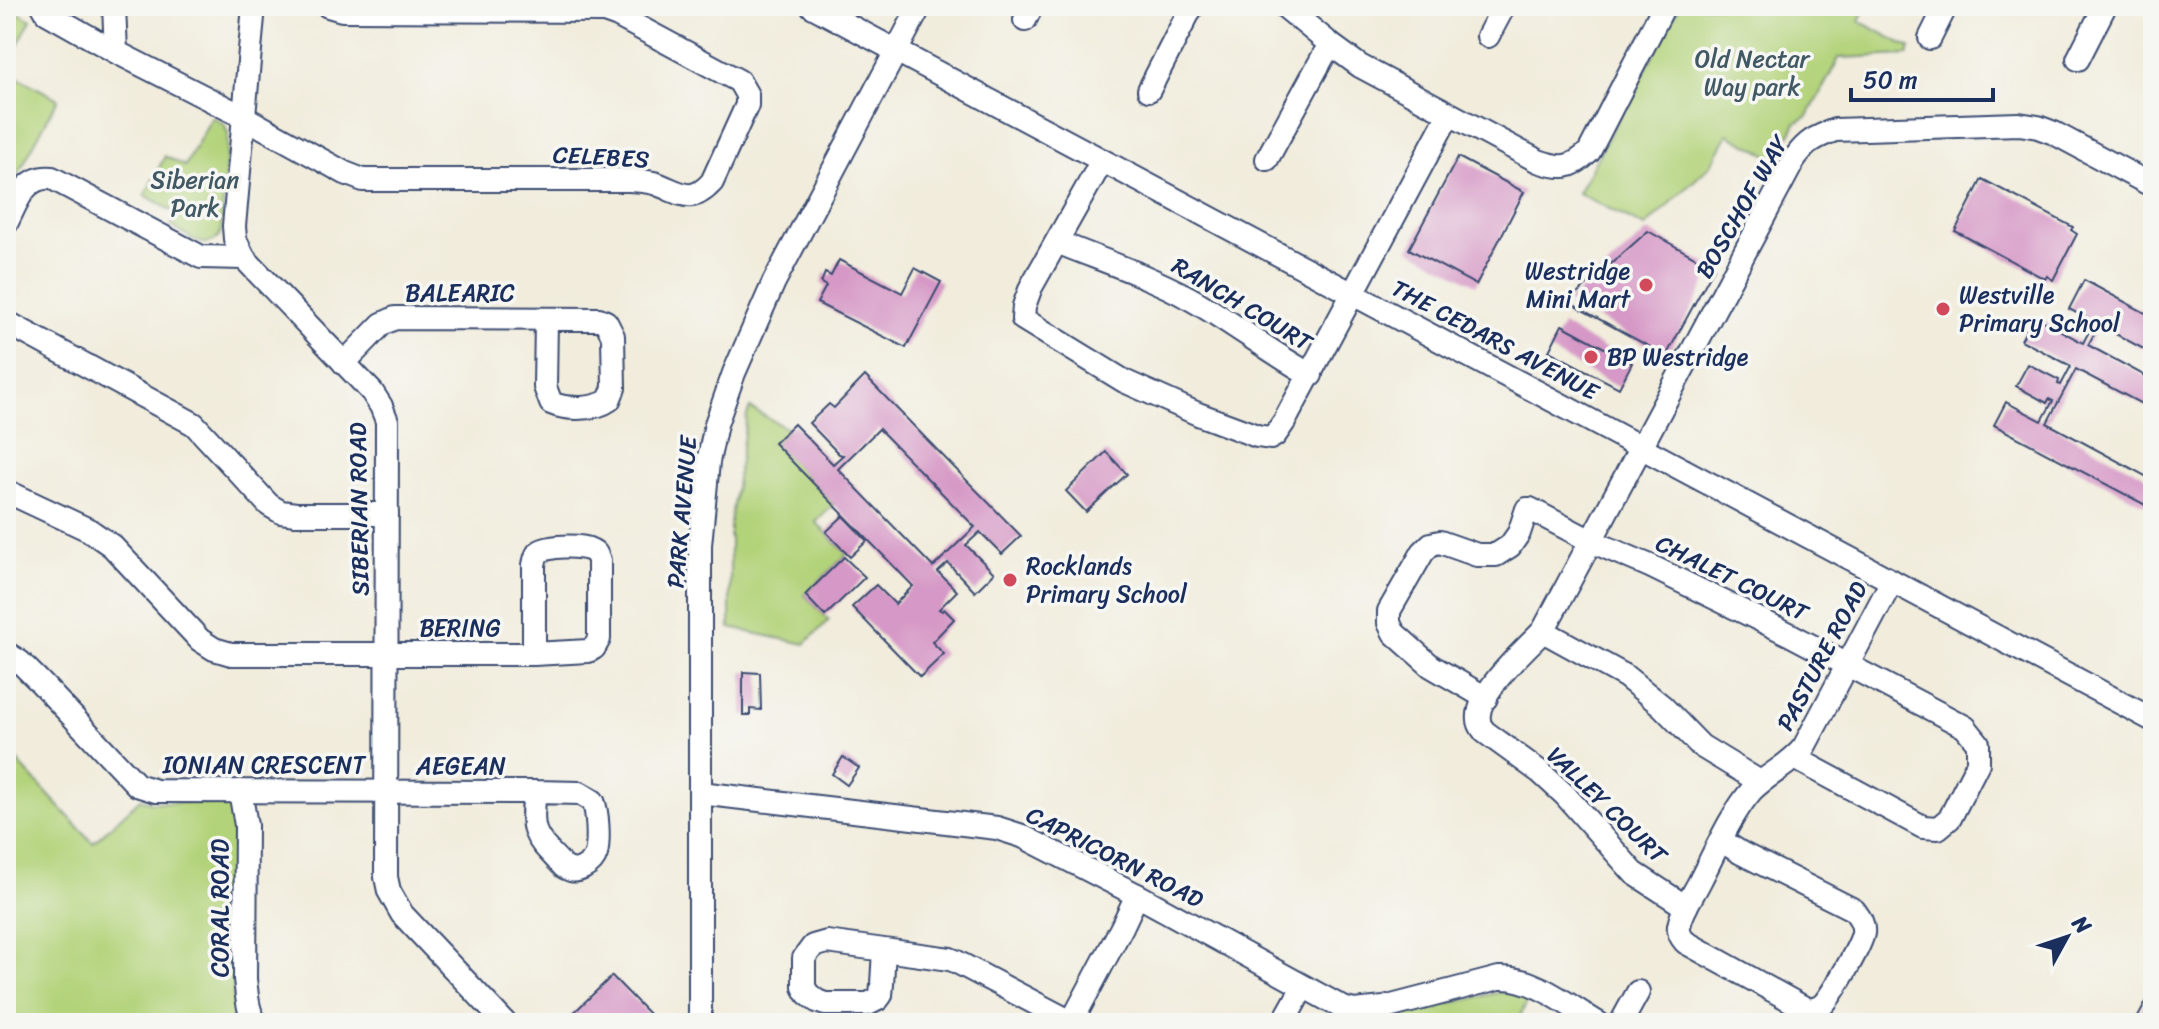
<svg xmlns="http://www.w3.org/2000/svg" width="2159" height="1029" font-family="Sriracha,sans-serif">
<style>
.green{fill:#b3d37a;stroke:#67816c;stroke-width:2}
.building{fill:#d698c6;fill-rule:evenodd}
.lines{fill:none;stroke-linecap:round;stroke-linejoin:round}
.minor-casing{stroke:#3b4b71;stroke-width:26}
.minor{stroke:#fff;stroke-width:22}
.poi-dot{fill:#d1495b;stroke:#f6f6f2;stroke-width:3}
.labels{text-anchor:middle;stroke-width:7;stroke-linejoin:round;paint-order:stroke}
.park-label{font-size:24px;fill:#415865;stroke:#f6f6f2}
.street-label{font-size:24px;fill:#1b2f5e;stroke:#f6f6f2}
.poi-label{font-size:24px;fill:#1b2f5e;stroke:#f6f6f2;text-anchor:start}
</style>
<rect width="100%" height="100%" fill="#f6f6f2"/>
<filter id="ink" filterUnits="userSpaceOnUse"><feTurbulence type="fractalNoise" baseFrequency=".0125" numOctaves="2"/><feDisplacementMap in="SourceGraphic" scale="16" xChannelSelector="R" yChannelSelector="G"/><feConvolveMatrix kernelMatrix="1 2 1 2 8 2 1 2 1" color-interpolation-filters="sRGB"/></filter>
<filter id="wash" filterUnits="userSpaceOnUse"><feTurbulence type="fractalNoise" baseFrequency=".006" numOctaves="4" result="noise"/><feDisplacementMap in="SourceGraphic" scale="32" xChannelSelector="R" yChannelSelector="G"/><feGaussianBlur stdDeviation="1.8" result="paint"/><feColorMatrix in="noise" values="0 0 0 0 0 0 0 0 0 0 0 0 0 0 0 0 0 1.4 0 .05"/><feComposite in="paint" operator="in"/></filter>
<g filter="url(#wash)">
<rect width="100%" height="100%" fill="#f1ecdb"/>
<g class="green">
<path d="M1680,6H1866L1859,21L1910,48L1908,55L1839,58L1808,116L1796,123L1777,160L1728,134L1711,165L1645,227L1578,193Z"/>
<path d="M15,11L31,20L6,67V27Z"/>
<path d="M6,71L58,99L6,197Z"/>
<path d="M212,117L224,124L228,134L221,232C210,256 187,235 171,226L177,214L145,195L165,156L185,166Z"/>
<path d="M750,408L788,429L775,443L834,504L816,522L847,554L805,595L829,620L805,644L730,628V524L747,415Z"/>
<path d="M6,749L93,843L140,799L150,802L225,803L234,813L233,1000L236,1015L227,1023H6Z"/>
<path d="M1505,991H1513L1529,999L1516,1023H1364Z"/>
</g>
<g id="blocks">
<g class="building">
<path d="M1458,157L1524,192L1476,285L1409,249Z"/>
<path d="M1982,179L2073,227L2071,230L2077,234L2053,280L2047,276L2045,279L1955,231Z"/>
<path d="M1648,231L1714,268L1666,356L1568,302Z"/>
<path d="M839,260L902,293L915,268L941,282L906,348L817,303L826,286L821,283L825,273L831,276Z"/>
<path d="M2084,280L2153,317V354L2099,325L2088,345L2153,380V410L2076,369L2047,423L2153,480V509L1994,425L2006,402L2042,421L2053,401L2049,399L2047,403L2016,386L2028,364L2059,380L2058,384L2061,385L2071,366L2021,340L2034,316L2083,343L2094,322L2069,309Z"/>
<path d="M1562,325L1632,363L1619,388L1549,351Z"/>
<path d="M865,376L1021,536L1002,554L980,532L966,545L994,573L975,592L948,563L938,572L957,591L939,609L942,611L944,609L954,619L932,642L944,654L920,677L852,607L876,585L895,604L913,586L774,443L794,424L833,464L843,455L839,454L809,423L829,404L834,408ZM879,429L975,527L933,567L838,469Z"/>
<path d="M1106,452L1127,474L1086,512L1066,491Z"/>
<path d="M843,516L867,541L850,557L826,532Z"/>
<path d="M844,557L865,577L825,616L805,595Z"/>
<path d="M743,672L760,673L761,710L750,709V715H743Z"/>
<path d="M843,757L859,768L847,785L832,774Z"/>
<path d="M612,976L658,1023H563Z"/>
<path d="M2153,989V1023H2149L2138,1017Z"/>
</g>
</g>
</g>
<g filter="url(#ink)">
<use href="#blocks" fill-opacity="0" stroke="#3b4b71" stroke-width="2"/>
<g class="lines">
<defs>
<g id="minor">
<path d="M43,6L47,13L116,52L244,117L345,173L363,180H630C639,181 649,181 657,184C681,193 691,205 712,182L747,105V95L739,81L618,16L604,11L342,10L328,6"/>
<path d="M114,6L116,52"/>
<path d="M254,6L234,226L235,239L244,258L372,392L381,406L387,421L386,877L389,891L402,914L505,1023"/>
<path d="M812,6L2153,720"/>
<path d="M1284,6L1330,44L1360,66L1538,161C1561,169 1571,169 1589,152L1664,6"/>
<path d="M1025,20L1032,6"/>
<path d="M1488,36L1504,6"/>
<path d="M1930,38L1946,6"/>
<path d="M2078,59L2105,6"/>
<path d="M1149,90L1192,6"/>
<path d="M1267,159L1330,44"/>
<path d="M1102,161L1031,287L1024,306L1023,319L1124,381L1198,414L1257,436L1270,438L1275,435L1284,422L1449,114"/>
<path d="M6,224C17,203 24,175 52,178L201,257L244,258"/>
<path d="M1057,242C1101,260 1147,275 1189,298C1231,321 1269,352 1311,375"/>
<path d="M6,322L194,424L269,505L281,512L296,514H387"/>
<path d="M344,363L382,324L395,318L599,319L606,322L613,336L614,388L609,400C595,410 567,410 551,403L545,387L546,320"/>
<path d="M6,491L89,530L112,546L200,640L214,649L231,654H534L588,651L594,648L599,639V560C596,554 597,553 591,550C582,545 545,545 538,553C535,557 535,561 534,565V654"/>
<path d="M1543,631L1625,676L1662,706L1701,746L1760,782"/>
<path d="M6,653L20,662L40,682L137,785L156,791L535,792L580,793L593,801C598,812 599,841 596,854C594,861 589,865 583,868C575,872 571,871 564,867C536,837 529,836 535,792"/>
<path d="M1486,698L1431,666L1394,633L1389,623V611L1423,552L1431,544L1440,542L1477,555H1496L1510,546L1519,533L1527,509H1530L1591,541L1650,566L1789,634L1965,727L1978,743V763L1950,818L1938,828L1923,827L1795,758"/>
<path d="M240,791L246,825L245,979C247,994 247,1011 256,1023"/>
<path d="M700,793L997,828L1022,836L1137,895L1343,1008L1354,1011L1384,1008L1499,978C1533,976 1569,1006 1598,1023"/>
<path d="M1722,841L1741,853L1854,910C1860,918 1864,924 1863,933C1861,945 1830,1000 1821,1006C1817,1009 1813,1009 1808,1010L1685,942C1681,937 1678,933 1679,926C1682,910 1693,895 1700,881C1715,852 1731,814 1752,790C1768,774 1790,765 1804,747L1892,581"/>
<path d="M1686,907L1634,873L1565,795L1540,772L1485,732C1482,728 1479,725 1479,720C1475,694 1526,648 1543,631L1795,158C1807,141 1816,137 1835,130L2019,124L2038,127L2054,133L2153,186"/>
<path d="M884,950L882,984L881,995L878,999L868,1004H825L817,1001L808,994L804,987V958L813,946L827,942L884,950L950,959L955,961L1073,1023"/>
<path d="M700,1023V545L708,462L716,424L734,373L774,282L920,6"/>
<path d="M1071,1023L1122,927L1137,895"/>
<path d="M1283,1023L1303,987"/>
<path d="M1621,1023L1638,992"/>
</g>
</defs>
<use href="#minor" class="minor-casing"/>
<use href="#minor" class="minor"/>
</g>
</g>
<g class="poi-dot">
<circle cx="1646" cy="285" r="8"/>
<circle cx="1943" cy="309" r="8"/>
<circle cx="1591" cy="357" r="8"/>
<circle cx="1010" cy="580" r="8"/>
</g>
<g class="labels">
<g class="park-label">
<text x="1752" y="67">Old Nectar<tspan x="1752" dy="28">Way park</tspan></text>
<text x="195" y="188">Siberian<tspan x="195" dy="28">Park</tspan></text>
</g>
<g class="street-label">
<text transform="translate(601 157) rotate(3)" y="8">CELEBES</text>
<text transform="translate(1742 207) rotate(-60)" y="8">BOSCHOF WAY</text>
<text x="460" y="301">BALEARIC</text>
<text transform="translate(1242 304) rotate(31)" y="8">RANCH COURT</text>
<text transform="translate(1495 340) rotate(28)" y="8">THE CEDARS AVENUE</text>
<text transform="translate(359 509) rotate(-91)" y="8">SIBERIAN ROAD</text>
<text transform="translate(682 512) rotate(-85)" y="8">PARK AVENUE</text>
<text transform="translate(1732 578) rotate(26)" y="8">CHALET COURT</text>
<text x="460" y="636">BERING</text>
<text transform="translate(1822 656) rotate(-62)" y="8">PASTURE ROAD</text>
<text x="264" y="773">IONIAN CRESCENT</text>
<text x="461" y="774">AEGEAN</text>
<text transform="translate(1607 805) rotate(44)" y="8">VALLEY COURT</text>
<text transform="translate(1115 857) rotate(27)" y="8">CAPRICORN ROAD</text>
<text transform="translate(220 908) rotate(-90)" y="8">CORAL ROAD</text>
</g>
<g class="poi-label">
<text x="1630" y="279" text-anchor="end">Westridge<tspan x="1630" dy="28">Mini Mart</tspan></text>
<text x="1959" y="303">Westville<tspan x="1959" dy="28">Primary School</tspan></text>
<text x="1607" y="365">BP Westridge</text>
<text x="1026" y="574">Rocklands<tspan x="1026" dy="28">Primary School</tspan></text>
</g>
</g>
<rect width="2159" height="1029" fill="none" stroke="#f6f6f2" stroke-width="32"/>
<g transform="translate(2067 937) rotate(50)" stroke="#f6f6f2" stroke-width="6" paint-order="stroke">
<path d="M0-6L14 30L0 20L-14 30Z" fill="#1b2f5e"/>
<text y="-12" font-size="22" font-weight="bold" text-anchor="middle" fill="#1b2f5e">N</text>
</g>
<path d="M1851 88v12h142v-12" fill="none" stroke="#1b2f5e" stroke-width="4"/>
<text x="1863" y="88" font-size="24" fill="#1b2f5e" stroke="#f6f6f2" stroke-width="6" paint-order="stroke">50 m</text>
</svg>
